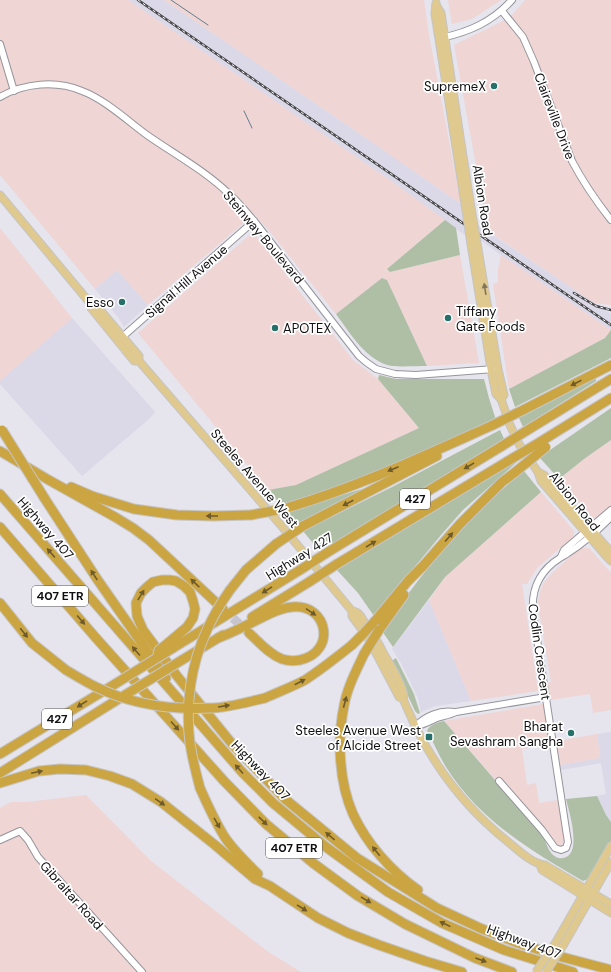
<svg xmlns="http://www.w3.org/2000/svg" width="611" height="972" font-family="'DM Sans',sans-serif">
<style>
.built{fill:#dbd8e7}
.industrial{fill:#efd5d4}
.green{fill:#afbfa6}
.lines{fill:none;stroke-linecap:round;stroke-linejoin:round}
.stream{stroke:#647e8f;stroke-width:1}
.highway-tunnel{stroke:#c6c4cc;stroke-width:9;stroke-dasharray:9 4.5;stroke-linecap:butt}
.minor-casing{stroke:#96959c;stroke-width:8}
.major-casing{stroke:#c5c5c6;stroke-width:9}
.highway-casing{stroke:#c5c5c6;stroke-width:11}
.minor{stroke:#fff;stroke-width:6}
.major{stroke:#e0c98e;stroke-width:7}
.highway{stroke:#cca543;stroke-width:9}
.rail-casing{stroke:#464649;stroke-width:2.5}
.rail{stroke:#fff;stroke-width:1;stroke-dasharray:3;stroke-linecap:butt}
.major-bridge-casing{stroke:#c5c5c6;stroke-width:9;stroke-linecap:butt}
.highway-bridge-casing{stroke:#c5c5c6;stroke-width:11;stroke-linecap:butt}
.major-bridge{stroke:#e0c98e;stroke-width:7}
.highway-bridge{stroke:#cca543;stroke-width:9}
.oneway{fill:#827556}
.oneway2{fill:#6e5a2a}
.poi-dot{fill:#27706a;stroke:#fff;stroke-width:1.5}
.labels{text-anchor:middle;stroke-width:3.5;stroke-linejoin:round;paint-order:stroke}
.shield{fill:#fff;stroke:#575758;stroke-width:1}
.shield-label{font-size:12px;font-weight:bold;fill:#0f0f11}
.poi-label{font-size:13px;fill:#0f0f11;stroke:#fff;text-anchor:end}
.street-label{font-size:13px;fill:#0f0f11;stroke:#fff}
</style>
<rect width="100%" height="100%" fill="#e6e4ed"/>
<g class="built">
<path d="M128,0H164L350,127L461,204L463,215L611,314V330L501,255L465,229L466,236L394,183Z"/>
<path d="M117,270L148,305L124,327L118,317L95,289Z"/>
<path d="M72,318L155,412L149,419L82,476L0,384V381Z"/>
<path d="M429,600L471,701L435,706L421,712L418,698L401,663L392,649Z"/>
<path d="M611,732V822L606,815L597,796L606,794L601,763L561,770L560,765L600,758L597,734Z"/>
</g>
<g class="industrial">
<path d="M0,0H128L394,183L445,220L387,269L390,272L460,255L479,363L427,366L387,280L382,278L336,314L270,232L254,214L148,305L117,270L95,289L0,175Z"/>
<path d="M164,0H424L429,35L461,204L350,127Z"/>
<path d="M448,0H501L472,19L452,24Z"/>
<path d="M525,0H611V305L594,303L488,231L454,45L501,22L513,14Z"/>
<path d="M0,228L72,318L0,381Z"/>
<path d="M253,232L353,360L378,379L419,428L296,485L268,490L138,333Z"/>
<path d="M501,255L611,330L605,338L509,389L493,284L498,282V270Z"/>
<path d="M611,440V507L599,517L593,518L559,479L584,459Z"/>
<path d="M541,492L574,531V534L572,538L537,568L527,584H522L538,691L471,701L429,600L445,577Z"/>
<path d="M580,548H589L611,573V710L593,713L590,694L550,700L548,683L551,682L539,611L538,602L540,592L543,584L552,573Z"/>
<path d="M543,704L545,709L550,745L522,749L527,785L536,783L539,803L558,800L564,840L563,844L560,845H558L555,843L551,837L509,787L503,788L444,721Z"/>
<path d="M597,734L600,758L560,765L557,741Z"/>
<path d="M86,795L151,861L267,951L301,972H0V808L11,802H27Z"/>
</g>
<g class="green">
<path d="M445,220L456,228L460,255L390,272L387,269Z"/>
<path d="M382,278L387,280L427,366C417,366 402,367 392,366C367,362 350,333 336,314Z"/>
<path d="M611,330V358L515,407L509,389L605,338Z"/>
<path d="M379,375L396,379H484L489,398L496,420L427,451L334,490L282,506L268,490L296,485L419,428L378,379Z"/>
<path d="M595,378L596,379V381L523,427L519,418Z"/>
<path d="M611,408V440L584,459L559,479L540,458L550,450Z"/>
<path d="M500,430L505,441L321,553L303,531L392,487Z"/>
<path d="M516,459L518,461L463,510L441,535L374,616L358,593L336,569Z"/>
<path d="M524,471L541,492L445,577L393,647L382,631C412,586 446,543 485,505C497,493 511,482 524,471Z"/>
<path d="M365,488L317,513L297,525L287,512Z"/>
<path d="M396,658L414,694L420,713L418,714L415,711L393,664V660Z"/>
<path d="M444,721L540,832C542,835 545,837 546,840C546,841 545,842 546,843C547,846 550,852 552,854C555,857 559,859 563,858C583,855 569,811 566,799L597,796L606,815L611,822V841L595,870H593L588,879L583,881C530,850 479,820 446,767C439,756 434,743 427,731C429,725 438,722 444,721Z"/>
</g>
<g class="lines">
<g class="stream">
<path d="M171,0L208,25"/>
<path d="M244,111L252,128"/>
</g>
<path class="highway-tunnel" d="M223,609L248,632"/>
<defs>
<g id="minor">
<path d="M502,11L523,37L534,62L572,161C583,182 596,201 611,220"/>
<path d="M441,38C469,32 492,22 512,0"/>
<path d="M0,44L14,91"/>
<path d="M0,97C24,83 56,80 82,91C104,99 128,121 147,135C174,154 204,170 228,193C238,201 246,212 255,222C270,241 284,260 299,279C319,305 339,330 359,356L366,362L376,369L395,374L416,375L494,369"/>
<path d="M120,339L254,221"/>
<path d="M561,557L564,550L611,510"/>
<path d="M416,726C424,725 430,721 437,718C443,716 450,715 456,712L546,697"/>
<path d="M416,726C425,716 440,710 454,712"/>
<path d="M499,781L542,830L555,848L561,850L566,848L568,842L567,836L533,613C531,589 539,571 560,558C563,556 566,555 568,553C584,543 598,530 611,517"/>
<path d="M0,840L20,831L28,840L38,857L142,972"/>
</g>
<g id="major">
<path d="M436,3L435,14L465,204"/>
<path d="M436,5L441,13L471,208"/>
<path d="M0,195L90,303L91,308L134,361H139L285,530L352,611C354,611 356,612 358,613C360,615 362,618 363,620C371,631 378,642 384,654C390,664 400,681 403,692C404,695 403,698 404,701C407,709 412,718 415,726C437,770 468,810 507,841C517,849 532,864 545,865L611,904"/>
<path d="M471,244L491,369L496,394L501,399L510,425L519,444L526,455L538,472L541,481L607,557L611,561"/>
<path d="M478,249L498,369L504,395L501,399"/>
<path d="M90,303L95,304L139,356V361"/>
<path d="M538,472L544,475L611,552"/>
<path d="M352,611V616L368,638L375,651L399,697L403,699"/>
<path d="M540,864L542,870L611,913"/>
<path d="M556,942L611,846"/>
<path d="M564,944L611,862"/>
</g>
<g id="highway">
<path d="M523,410L611,365"/>
<path d="M531,428L611,379"/>
<path d="M540,442L611,398"/>
<path d="M0,451L47,479L115,517L133,528L149,540L223,609"/>
<path d="M71,487L92,496L134,509L177,515L213,516L251,515"/>
<path d="M0,494L242,772L273,803L326,847L388,892L442,923L504,950L536,960L573,972"/>
<path d="M45,499L97,579L166,678"/>
<path d="M283,509C356,488 424,456 493,425"/>
<path d="M303,526L437,456"/>
<path d="M0,527L96,638L224,781L266,824L313,863L358,896L405,924L475,958L512,972"/>
<path d="M328,552L502,446"/>
<path d="M337,564L508,461"/>
<path d="M230,590L246,570L276,544"/>
<path d="M0,603L32,643L66,670"/>
<path d="M252,617L309,582"/>
<path d="M375,621L408,581L423,566L460,524L502,482L514,473"/>
<path d="M379,630L404,595"/>
<path d="M218,638C229,634 239,629 249,624C262,618 277,608 292,607C328,603 337,652 300,660C294,661 288,661 282,659C269,654 259,642 249,633"/>
<path d="M168,643L187,627L193,618L195,609L193,601L190,592L184,586L176,581L170,580H162L153,582L147,587L141,593L136,603L137,616L143,630L177,676L233,745L285,799L357,858L437,908L480,928L515,942L562,957L611,970"/>
<path d="M173,648L300,570"/>
<path d="M364,654C356,671 347,688 344,706C337,740 339,782 353,814C367,844 391,871 418,890"/>
<path d="M182,660L223,635"/>
<path d="M265,698C278,692 292,687 305,680C322,669 337,657 352,645"/>
<path d="M0,754L115,684"/>
<path d="M0,773L125,695"/>
<path d="M0,783L39,771L60,769L86,770L110,776L132,784L161,802L215,845L255,879L270,886L318,918L348,933L379,945L425,961L462,972"/>
<path d="M200,788C207,804 215,821 224,836C233,850 246,862 258,874"/>
</g>
</defs>
<use href="#minor" class="minor-casing"/>
<use href="#major" class="major-casing"/>
<use href="#highway" class="highway-casing"/>
<use href="#minor" class="minor"/>
<use href="#major" class="major"/>
<use href="#highway" class="highway"/>
<defs>
<g id="rail">
<path d="M138,0L611,325"/>
<path d="M574,293L596,306L611,310"/>
</g>
</defs>
<use href="#rail" class="rail-casing"/>
<use href="#rail" class="rail"/>
<defs>
<g id="major-bridge">
<path d="M465,204L471,244"/>
<path d="M471,208L478,249"/>
<path d="M536,972L556,942"/>
<path d="M546,972L564,944"/>
</g>
<g id="highway-bridge">
<path d="M493,425L523,410"/>
<path d="M2,430L45,499"/>
<path d="M502,446L531,428"/>
<path d="M508,461L540,442"/>
<path d="M514,473L546,447"/>
<path d="M251,515L283,509"/>
<path d="M276,544L303,526"/>
<path d="M300,570L328,552"/>
<path d="M309,582L337,564"/>
<path d="M352,645L363,634L375,621"/>
<path d="M364,654L379,630"/>
<path d="M158,655L159,650L168,643"/>
<path d="M66,670C76,676 86,682 96,687C131,704 172,710 210,708C228,708 247,702 265,698"/>
<path d="M115,684L173,648"/>
<path d="M125,695L182,660"/>
<path d="M200,788C196,773 192,758 190,743C185,705 191,664 207,630C213,615 221,603 230,590"/>
</g>
</defs>
<use href="#major-bridge" class="major-bridge-casing"/>
<use href="#highway-bridge" class="highway-bridge-casing"/>
<use href="#major-bridge" class="major-bridge"/>
<use href="#highway-bridge" class="highway-bridge"/>
</g>
<defs><path id="oneway-solid" d="M-6-.8H1V-3.2L6.5 0L1 3.2V.8H-6Z"/></defs>
<use class="oneway" href="#oneway-solid" transform="translate(485 289) rotate(-99)"/>
<g class="oneway2">
<use href="#oneway-solid" transform="translate(576 383) rotate(153)"/>
<use href="#oneway-solid" transform="translate(469 466) rotate(149)"/>
<use href="#oneway-solid" transform="translate(393 469) rotate(157)"/>
<use href="#oneway-solid" transform="translate(348 503) rotate(153)"/>
<use href="#oneway-solid" transform="translate(212 516) rotate(-180)"/>
<use href="#oneway-solid" transform="translate(449 537) rotate(-49)"/>
<use href="#oneway-solid" transform="translate(371 544) rotate(-31)"/>
<use href="#oneway-solid" transform="translate(51 553) rotate(-131)"/>
<use href="#oneway-solid" transform="translate(94 575) rotate(-123)"/>
<use href="#oneway-solid" transform="translate(195 583) rotate(-137)"/>
<use href="#oneway-solid" transform="translate(267 590) rotate(148)"/>
<use href="#oneway-solid" transform="translate(141 595) rotate(-58)"/>
<use href="#oneway-solid" transform="translate(311 612) rotate(34)"/>
<use href="#oneway-solid" transform="translate(81 620) rotate(49)"/>
<use href="#oneway-solid" transform="translate(24 633) rotate(51)"/>
<use href="#oneway-solid" transform="translate(136 651) rotate(-131)"/>
<use href="#oneway-solid" transform="translate(300 682) rotate(-28)"/>
<use href="#oneway-solid" transform="translate(345 702) rotate(-75)"/>
<use href="#oneway-solid" transform="translate(82 704) rotate(148)"/>
<use href="#oneway-solid" transform="translate(224 706) rotate(-9)"/>
<use href="#oneway-solid" transform="translate(175 726) rotate(48)"/>
<use href="#oneway-solid" transform="translate(239 769) rotate(-132)"/>
<use href="#oneway-solid" transform="translate(37 772) rotate(-12)"/>
<use href="#oneway-solid" transform="translate(160 802) rotate(35)"/>
<use href="#oneway-solid" transform="translate(263 821) rotate(44)"/>
<use href="#oneway-solid" transform="translate(217 823) rotate(60)"/>
<use href="#oneway-solid" transform="translate(330 836) rotate(-140)"/>
<use href="#oneway-solid" transform="translate(376 851) rotate(-129)"/>
<use href="#oneway-solid" transform="translate(366 900) rotate(31)"/>
<use href="#oneway-solid" transform="translate(302 908) rotate(32)"/>
<use href="#oneway-solid" transform="translate(445 924) rotate(-154)"/>
<use href="#oneway-solid" transform="translate(481 960) rotate(20)"/>
</g>
<g class="poi-dot">
<circle cx="494" cy="86" r="4"/>
<circle cx="122" cy="302" r="4"/>
<circle cx="448" cy="318" r="4"/>
<circle cx="275" cy="328" r="4"/>
<circle cx="571" cy="733" r="4"/>
<rect x="425" y="733" width="8" height="8" rx="2"/>
</g>
<g class="labels">
<g class="shield">
<rect x="400" y="489" width="30" height="20" rx="3"/>
<rect x="32" y="586" width="56" height="20" rx="3"/>
<rect x="42" y="709" width="30" height="20" rx="3"/>
<rect x="266" y="838" width="56" height="20" rx="3"/>
</g>
<g class="shield-label">
<text x="415" y="503">427</text>
<text x="60" y="600">407 ETR</text>
<text x="57" y="723">427</text>
<text x="294" y="852">407 ETR</text>
</g>
<g class="poi-label">
<text x="486" y="91">SupremeX</text>
<text x="114" y="307">Esso</text>
<text x="456" y="316" text-anchor="start">Tiffany<tspan x="456" dy="15">Gate Foods</tspan></text>
<text x="283" y="333" text-anchor="start">APOTEX</text>
<text x="563" y="731">Bharat<tspan x="563" dy="15">Sevashram Sangha</tspan></text>
<text x="421" y="735">Steeles Avenue West<tspan x="421" dy="15">of Alcide Street</tspan></text>
</g>
<g class="street-label">
<text transform="translate(555 116) rotate(69)" y="5">Claireville Drive</text>
<text transform="translate(483 200) rotate(81)" y="5">Albion Road</text>
<text transform="translate(264 237) rotate(50)" y="5">Steinway Boulevard</text>
<text transform="translate(186 281) rotate(-41)" y="5">Signal Hill Avenue</text>
<text transform="translate(255 478) rotate(49)" y="5">Steeles Avenue West</text>
<text transform="translate(575 501) rotate(51)" y="5">Albion Road</text>
<text transform="translate(46 528) rotate(49)" y="5">Highway 407</text>
<text transform="translate(299 556) rotate(-32)" y="5">Highway 427</text>
<text transform="translate(540 652) rotate(82)" y="5">Codlin Crescent</text>
<text transform="translate(261 770) rotate(46)" y="5">Highway 407</text>
<text transform="translate(72 895) rotate(48)" y="5">Gibraltar Road</text>
<text transform="translate(524 941) rotate(20)" y="5">Highway 407</text>
</g>
</g>
</svg>
